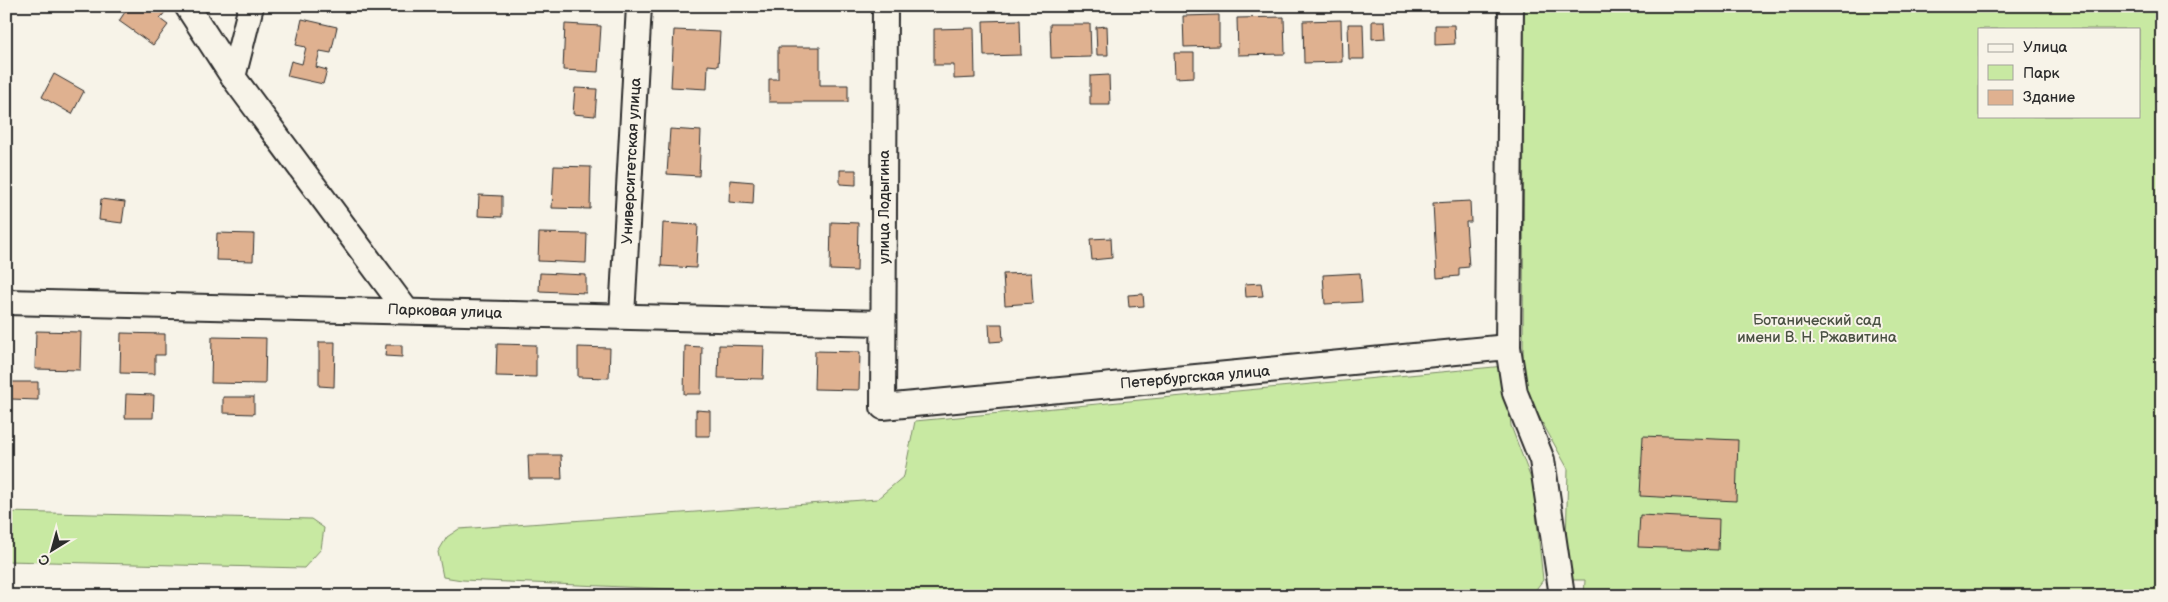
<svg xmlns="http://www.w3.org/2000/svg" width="2168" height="602" font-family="'Balsamiq Sans',sans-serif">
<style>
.green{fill:#c8e9a2;stroke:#7a8a66;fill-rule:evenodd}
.building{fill:#dfb190;stroke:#2b2b2b}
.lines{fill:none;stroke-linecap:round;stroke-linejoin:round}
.minor-casing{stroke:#2b2b2b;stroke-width:28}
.minor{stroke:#f7f3e8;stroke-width:24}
.labels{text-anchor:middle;stroke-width:4;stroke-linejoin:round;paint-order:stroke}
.street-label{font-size:15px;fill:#2b2b2b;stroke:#f7f3e8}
.park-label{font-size:15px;fill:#4a5143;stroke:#f7f3e8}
</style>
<rect width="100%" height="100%" fill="#f7f3e8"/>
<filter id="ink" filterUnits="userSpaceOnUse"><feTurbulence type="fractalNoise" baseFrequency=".02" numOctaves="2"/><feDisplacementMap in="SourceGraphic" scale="10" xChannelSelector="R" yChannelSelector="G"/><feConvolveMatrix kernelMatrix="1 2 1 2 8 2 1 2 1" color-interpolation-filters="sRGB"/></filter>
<g filter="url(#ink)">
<g class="green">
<path d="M1524,6H2162V596H1584L1585,580H1565L1568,469L1523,388ZM1979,29H2139V116H1979Z"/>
<path d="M1505,366L1511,426L1533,484L1543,580L1531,596H833L462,580L443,577L438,552L447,537L459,529L877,499L904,476L915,421Z"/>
<path d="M6,512L311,519L324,528L321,549L304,568L6,561Z"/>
</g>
<g class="building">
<path d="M129,6H162L167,9L160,19L168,25L153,45L119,21Z"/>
<path d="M1219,15V46L1184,47L1183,16Z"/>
<path d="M1284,17L1285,54L1238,55L1237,18Z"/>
<path d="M302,19L337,27L331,53L320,51L316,67L327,70L323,84L287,76L291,61L302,64L306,47L296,45Z"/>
<path d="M1020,20L1021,55L984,56L983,21Z"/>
<path d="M1341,20L1342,62L1304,63L1303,21Z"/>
<path d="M1372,21H1385L1386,38L1372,39Z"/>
<path d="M565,24L601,26L598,72L563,70Z"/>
<path d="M1050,24H1090L1091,57L1051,58Z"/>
<path d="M1348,24H1363L1364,59H1349Z"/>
<path d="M1435,25H1454L1455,44L1435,45Z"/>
<path d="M1107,26L1108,55H1097L1096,27Z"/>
<path d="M974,28L975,78L954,79V65H934V29Z"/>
<path d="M674,30L720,32L718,66L708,65L707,89L671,87Z"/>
<path d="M778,47H820V85H848V102H769V79H778Z"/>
<path d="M1174,53H1194V77L1175,78Z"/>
<path d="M54,74L84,91L72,114L42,97Z"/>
<path d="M1109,75L1110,105H1090V76Z"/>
<path d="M575,88L597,89L595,116L573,114Z"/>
<path d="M670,129L701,131L699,176L667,174Z"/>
<path d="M554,166L591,167L590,209L552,208Z"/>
<path d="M840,170H856V185L840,184Z"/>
<path d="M730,180L754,182L753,204L729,202Z"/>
<path d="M479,195L502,196V217L478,216Z"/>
<path d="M101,199L125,202L122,223L99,220Z"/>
<path d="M1470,201L1471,222H1466L1469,267L1459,268V276L1437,278L1433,203Z"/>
<path d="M831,222L858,223L857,271L830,270Z"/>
<path d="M663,223L698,225L696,268L661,266Z"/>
<path d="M217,233L254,234L253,261L216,260Z"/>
<path d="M539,233L587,234L586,263L538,261Z"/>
<path d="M1111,238L1112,258L1092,260L1090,239Z"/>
<path d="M540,273L586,275V293L539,291Z"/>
<path d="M1031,273L1033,303L1005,305L1003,274Z"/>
<path d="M1360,273L1362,302L1325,304L1323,275Z"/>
<path d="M1261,283L1263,296L1246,297L1245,284Z"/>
<path d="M1143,294L1144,306L1129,307L1128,295Z"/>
<path d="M989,324H1002L1003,341L990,342Z"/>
<path d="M36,331L81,332L80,370L35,369Z"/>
<path d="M121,333L165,334V355H155V374L120,373Z"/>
<path d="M212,337L266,338L265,384L211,383Z"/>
<path d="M319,342H335L334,387L319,386Z"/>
<path d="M497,344L536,345V377L496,376Z"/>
<path d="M386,345H402V357L385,356Z"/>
<path d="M719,345L764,346L763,379L718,378Z"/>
<path d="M685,346L702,347L701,394H684Z"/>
<path d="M578,347L610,348L609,378L578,377Z"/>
<path d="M815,351L860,352L859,390L814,389Z"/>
<path d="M11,382H38V400L11,399Z"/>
<path d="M126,394L154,395L153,418H125Z"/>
<path d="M223,397H254V414L223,413Z"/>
<path d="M696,410L710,411V436H696Z"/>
<path d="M1643,436L1738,440L1736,501L1640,496Z"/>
<path d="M528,455H561L562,479H529Z"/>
<path d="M1640,515L1719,519L1718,550L1638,547Z"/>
</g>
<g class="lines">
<defs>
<g id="minor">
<path d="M187,6L233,77L406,310"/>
<path d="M885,6L883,407L1508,347"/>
<path d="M1511,6L1508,347L1515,393L1542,460L1562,596"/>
<path d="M233,77L251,6"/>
<path d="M6,302L883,323"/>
<path d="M622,316L639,6"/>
</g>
</defs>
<use href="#minor" class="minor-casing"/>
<use href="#minor" class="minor"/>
</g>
</g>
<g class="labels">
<g class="street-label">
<text transform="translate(631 161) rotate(-87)" y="5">Университетская улица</text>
<text transform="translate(884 207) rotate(-90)" y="5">улица Лодыгина</text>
<text transform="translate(445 311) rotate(2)" y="5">Парковая улица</text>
<text transform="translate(1195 377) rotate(-5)" y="5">Петербургская улица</text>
</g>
<g class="park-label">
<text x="1817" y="325">Ботанический сад<tspan x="1817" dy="17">имени В. Н. Ржавитина</tspan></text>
</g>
</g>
<rect width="2168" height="602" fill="none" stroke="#f7f3e8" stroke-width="25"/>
<rect x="12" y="12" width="2143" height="577" fill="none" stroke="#2b2b2b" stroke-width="2" filter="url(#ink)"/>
<rect x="1978" y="28" width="162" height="90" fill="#f7f3e8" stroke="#a5a39c"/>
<rect x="1988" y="44" width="25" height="8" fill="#f7f3e8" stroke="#a5a39c"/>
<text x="2023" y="52" font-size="15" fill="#2b2b2b">Улица</text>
<rect x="1988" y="65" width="25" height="15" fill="#c8e9a2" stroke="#a5a39c"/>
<text x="2023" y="78" font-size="15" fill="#2b2b2b">Парк</text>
<rect x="1988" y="90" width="25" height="15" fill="#dfb190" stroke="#a5a39c"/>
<text x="2023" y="102" font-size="15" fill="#2b2b2b">Здание</text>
<g transform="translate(52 550) rotate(217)" stroke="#f7f3e8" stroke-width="4" paint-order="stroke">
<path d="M0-4L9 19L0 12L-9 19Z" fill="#2b2b2b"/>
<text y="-8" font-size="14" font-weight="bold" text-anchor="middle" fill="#2b2b2b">С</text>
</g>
</svg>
